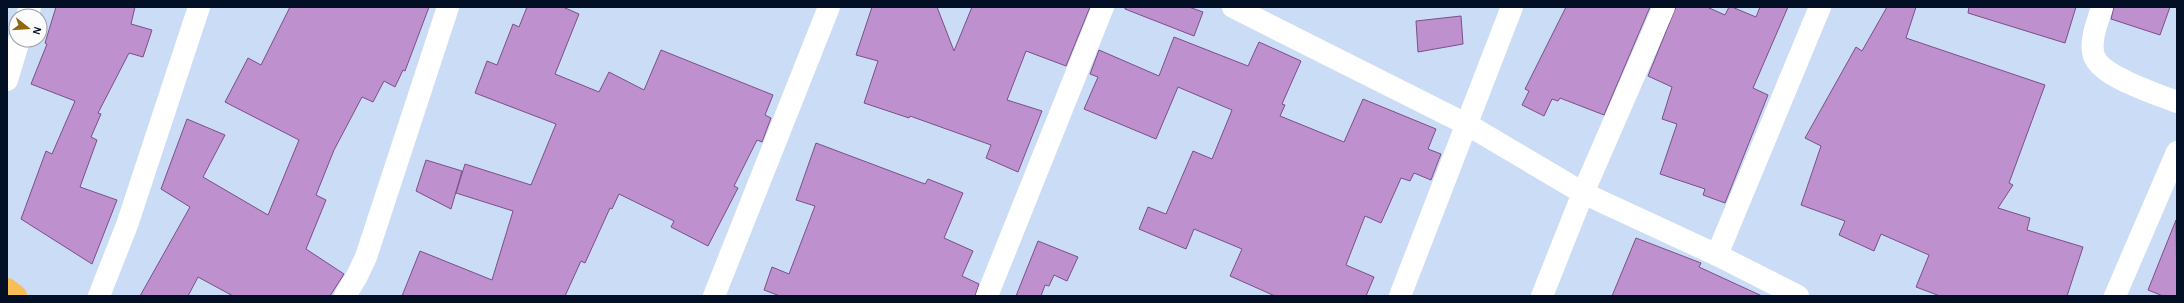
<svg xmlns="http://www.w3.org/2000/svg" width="2184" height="303" font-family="'Alegreya Sans',sans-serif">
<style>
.building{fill:#be90cd;stroke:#7a5088}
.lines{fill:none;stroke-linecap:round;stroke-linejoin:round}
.street{stroke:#fff;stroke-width:22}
.highway{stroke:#f9bd57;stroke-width:22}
</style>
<rect width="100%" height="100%" fill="#cbdcf6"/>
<g class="building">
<path d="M56,7H135L131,24L152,30L143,57L129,53L98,113L101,114L91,137L97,140L80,187L117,200L92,264L21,219L46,151L52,154L75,101L31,84L47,44L45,43Z"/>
<path d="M290,7H429L405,71L403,70L395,87L384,81L373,102L362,97L334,150L316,195L326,200L306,249L344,274L330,296H233L198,277L188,296H140L190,207L161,189L187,119L225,135L203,177L268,215L299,140L225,102L248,58L261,65Z"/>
<path d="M527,7H563L579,14L555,74L599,92L609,72L644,90L661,50L773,95L765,115L771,118L762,142L757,140L734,186L738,188L708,246L671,227L674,221L619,194L612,209L610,208L585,263L581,261L565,296H402L420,251L492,280L513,211L456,193L465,164L531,185L556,124L475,93L487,61L497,65L513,24L519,27Z"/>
<path d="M872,7H937L954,51L972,7H1090L1066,66L1026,51L1007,100L1042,111L1018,172L986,158L991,145L910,116L909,118L864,103L878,61L856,55Z"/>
<path d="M1125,7H1189L1203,12L1194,36L1125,9Z"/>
<path d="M1566,7H1650L1604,115L1560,98L1558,101L1552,99L1544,116L1522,105L1529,91L1525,89Z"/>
<path d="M1676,7H1707L1725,15L1729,7H1732L1756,17L1760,7H1788L1753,88L1768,95L1725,203L1703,195L1705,189L1660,174L1677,124L1662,119L1672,87L1648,76Z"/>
<path d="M1887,7H1916L1906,38L2045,85L2009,183L2013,185L1998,208L2030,218L2027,230L2083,247L2067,296H1940L1916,287L1929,255L1881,234L1874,251L1839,235L1845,221L1801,205L1821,146L1805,138L1856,47L1862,51Z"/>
<path d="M1969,7H2076L2065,43L1968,13Z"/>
<path d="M2114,7H2170L2160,35L2111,19Z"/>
<path d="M1461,16L1463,44L1418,52L1416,21Z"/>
<path d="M1174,37L1248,66L1259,42L1301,61L1282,104L1285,105L1280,116L1344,142L1363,99L1436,129L1428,149L1441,154L1431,180L1414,173L1410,181L1401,178L1381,223L1365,216L1346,265L1374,277L1366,296H1275L1230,276L1242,249L1194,229L1186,249L1139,229L1148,207L1166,214L1193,151L1212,159L1232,110L1178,87L1156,139L1084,109L1098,77L1090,74L1099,50L1159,76Z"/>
<path d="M816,143L925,184L928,179L963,193L944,238L973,251L962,276L979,284L975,296H780L764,290L772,267L789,274L815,206L796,200Z"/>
<path d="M426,160L462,171L451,209L416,191Z"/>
<path d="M2176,220L2177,296H2163L2148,290Z"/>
<path d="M1636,238L1701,263L1699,267L1762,296H1612Z"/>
<path d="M1038,241L1078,257L1067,281L1054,275L1049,286L1045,285L1041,296H1016Z"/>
</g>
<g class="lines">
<g class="street">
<path d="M1233,7L1468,125L1583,193L1717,255L1798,296"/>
<path d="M2102,7C2098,21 2089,41 2094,56C2101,77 2157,94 2177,102"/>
<path d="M27,16L30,7"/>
<path d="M7,80L19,40"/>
<path d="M1717,255L1820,7"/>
<path d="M99,296L127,225L199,7"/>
<path d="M345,296L357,276L366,257L448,7"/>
<path d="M714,296L829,7"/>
<path d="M987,296L1103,7"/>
<path d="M1400,296L1512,7"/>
<path d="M1542,296L1583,193L1664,7"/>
<path d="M2115,296L2177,152"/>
</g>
<path class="highway" d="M7,289L16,296"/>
</g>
<rect width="2184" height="303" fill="none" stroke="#020f24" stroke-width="16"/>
<g transform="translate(28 28) rotate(107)"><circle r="19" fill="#fcfcfc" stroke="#989da6"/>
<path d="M0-3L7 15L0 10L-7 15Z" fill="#916610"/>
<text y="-6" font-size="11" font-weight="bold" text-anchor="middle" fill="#020f24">N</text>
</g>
</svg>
